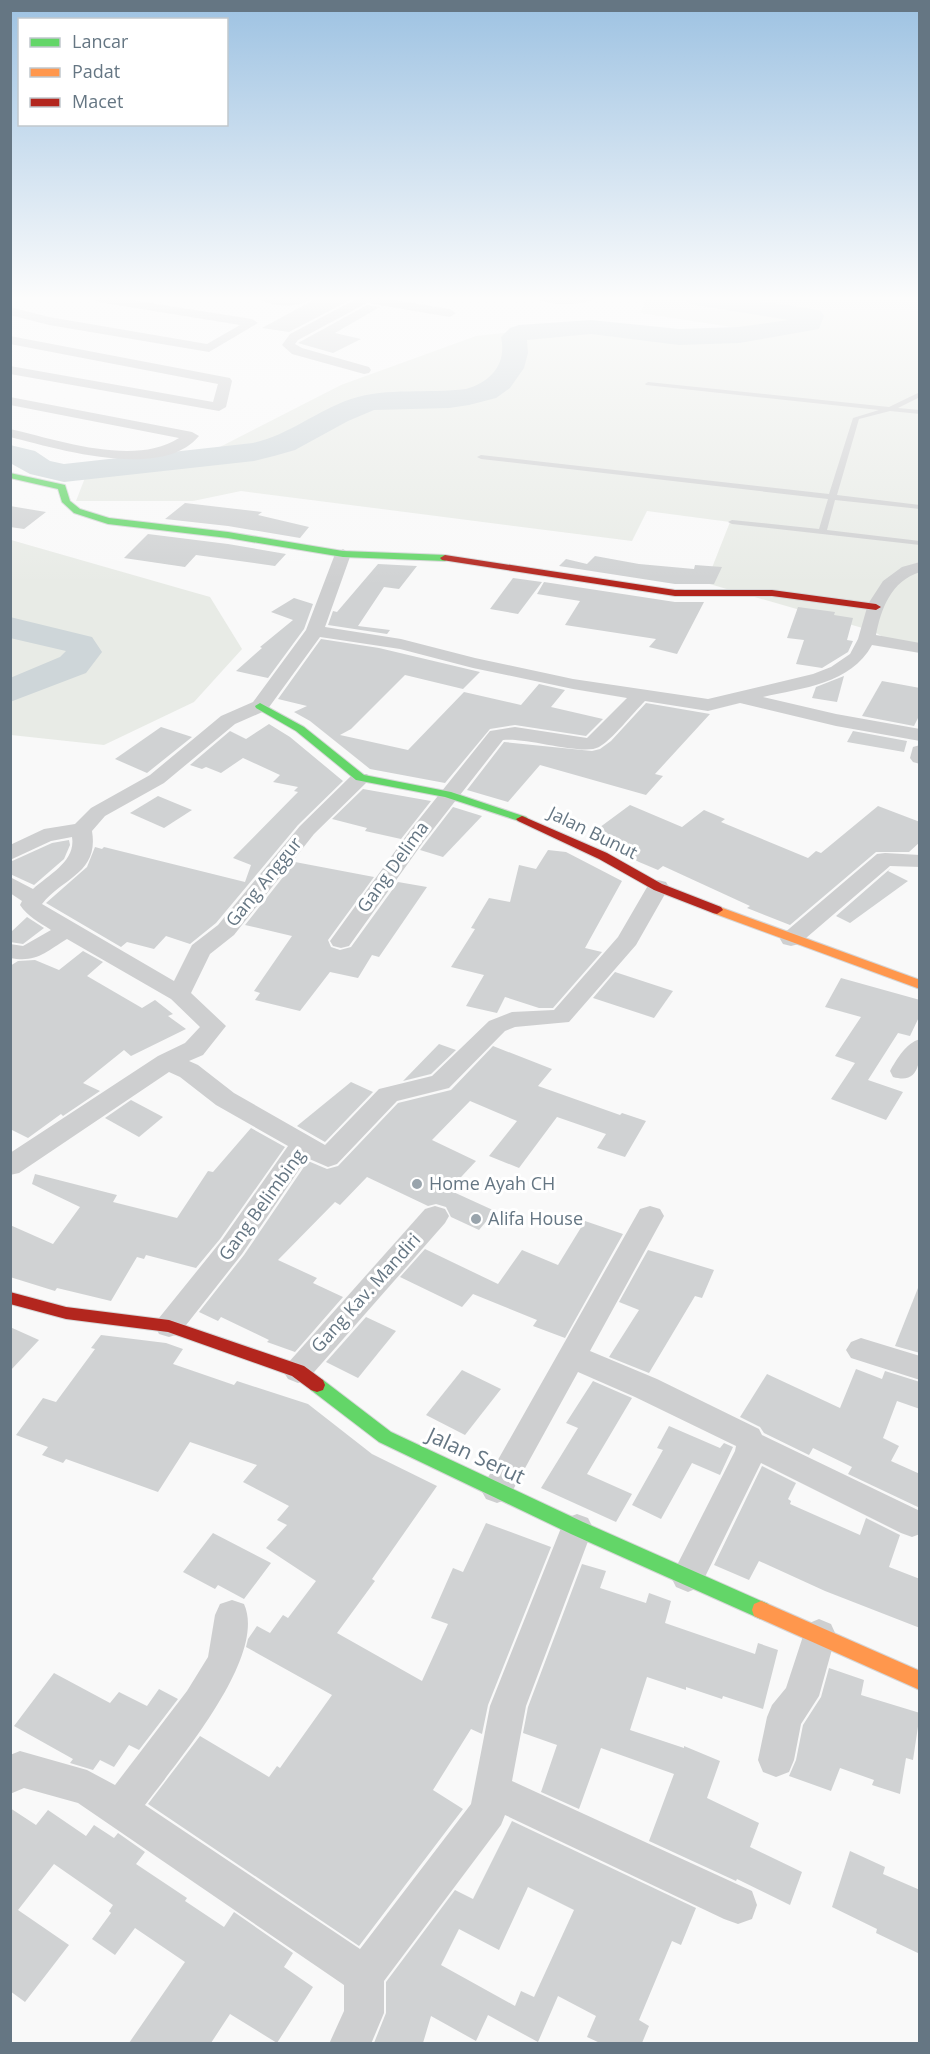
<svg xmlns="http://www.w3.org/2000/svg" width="930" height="2054" font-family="'Open Sans',sans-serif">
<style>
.green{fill:#e8ebe6}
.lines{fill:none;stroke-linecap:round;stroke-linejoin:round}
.river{fill:#ced6d9;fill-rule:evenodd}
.building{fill:#d0d2d3;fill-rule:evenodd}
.fast-casing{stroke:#d5d6d7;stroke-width:2}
.slow-casing{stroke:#d5d6d7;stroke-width:2}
.jam-casing{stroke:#d5d6d7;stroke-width:2}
.lane{fill:#cecfd0;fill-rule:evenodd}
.street{fill:#cecfd0;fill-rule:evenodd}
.fast{fill:#63d668;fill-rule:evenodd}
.slow{fill:#ff974d;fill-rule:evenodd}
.jam{fill:#b3261e;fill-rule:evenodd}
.poi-dot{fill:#99a4ac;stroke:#fff;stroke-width:2}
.labels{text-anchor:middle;stroke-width:6;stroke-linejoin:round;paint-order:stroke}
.street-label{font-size:18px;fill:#657683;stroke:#fff}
.poi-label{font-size:18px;fill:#657683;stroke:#fff;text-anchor:start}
.near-street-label{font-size:21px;fill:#657683;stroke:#fff}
</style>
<rect width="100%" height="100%" fill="#f9f9f9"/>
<g class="green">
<path d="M647,298H919V648L896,645L873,631L706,583L730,522L647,511L632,541L241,491L193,501H76L88,470L214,450L341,385L476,336L583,324L703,341L783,335L640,313Z"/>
<path d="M11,540L210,597L242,649L194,702L104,745L11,735Z"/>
</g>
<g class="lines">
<g class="river">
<path d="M683,298H741L812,309L821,311L824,316L819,329L739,343L679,345L591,334L527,340L528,353L524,368L510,388L496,398L469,405L449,408L374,410L348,421L295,450L274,456L254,461L64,482L30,474L10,463V445L35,451L50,461L64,464L253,443C289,435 316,411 351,399C388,387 428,394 466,389C491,382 507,364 501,337L510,328L519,325L591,320L679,329L739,327L789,320L695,305L687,303Z"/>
<path d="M10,617L92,637L102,652L86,673L10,702V678L60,657L66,651L10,638Z"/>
</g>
</g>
<g class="building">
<path d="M314,298H354L289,332L262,328L308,303Z"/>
<path d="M367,305L380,307L335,333L361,339L333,353L298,343Z"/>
<path d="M185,503L262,512L258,515L309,527L300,538L228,526L165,519Z"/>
<path d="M10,506L46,512L24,529L10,527Z"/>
<path d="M148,534L228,544L286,554L275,566L196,555L185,567L124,558Z"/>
<path d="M595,556L639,564L694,569L695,565L722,567L714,584H675L559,566L566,559L587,564Z"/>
<path d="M378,564L417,566L399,589L384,587L358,626L390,630L387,634L328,625L333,611L337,612Z"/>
<path d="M513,578L542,582L518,614L490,609Z"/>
<path d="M544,582L675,602H704L677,654L649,647L656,639L565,625L580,601L537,594Z"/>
<path d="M294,598L313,604L304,629L268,678L236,671L262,648L260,647L293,620L271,612Z"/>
<path d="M798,607L835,612L834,615L853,618L847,640L853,641L848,652L822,668L796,664L804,640L787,638Z"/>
<path d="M321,639L379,648L480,672L463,689L405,675L351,729L340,735L408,750L464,692L521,705L539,684L565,690L551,707L603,719L586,736L515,725L490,729L445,783L370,769L310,721L294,712L307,706L278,699Z"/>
<path d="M844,676L837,702L812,698L816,687Z"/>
<path d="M882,681L920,688V714L914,726L862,716Z"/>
<path d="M646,703L710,714L655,774L663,776L646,795L540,765L508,802L467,790L504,742L592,751L600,749L611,741Z"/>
<path d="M269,724L290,737L343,781L298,825L216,923L190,944L166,936L154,949L127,942L121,947L46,903L87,867L95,847L102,849L104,847L245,882L251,865L233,858L298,792L294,791L298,787L273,782L280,775L243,758L221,773L206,767L202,769L190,765L230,731L246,739Z"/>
<path d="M161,727L192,737L147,773L115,759Z"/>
<path d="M853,731L907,741L904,752L847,742Z"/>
<path d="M363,789L431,801L401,839L365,831L367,828L332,819Z"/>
<path d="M158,796L192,810L164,828L130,813Z"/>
<path d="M630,805L682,827L704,810L725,819L721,822L808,858L816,851L821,853L878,806L920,822V842L909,852H876L790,925L747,908L750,906L663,866L658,870L639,862L588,836Z"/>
<path d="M453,807L482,816L443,857L420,850Z"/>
<path d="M69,840L70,845L64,859L34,885L10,874V862L52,843Z"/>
<path d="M548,850L566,852L622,881L585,948L602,952L553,1008H539L505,997L497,1013L466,1006L484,975L451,967L475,929L471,928L489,898L510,902L519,865L536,869Z"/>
<path d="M295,862L374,877L328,940L331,947L340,950L351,947L398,882L427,887L379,957L372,955L358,978L330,972L300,1011L255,1000L260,993L254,991L292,936L245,925Z"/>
<path d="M891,868L888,871L908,881L850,923L836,916Z"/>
<path d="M27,917L44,928L23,944L10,942V933Z"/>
<path d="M83,951L103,962L87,976L142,1008L155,1000L173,1014L168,1016L186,1029L131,1056L124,1050L83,1083L100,1091L63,1116L61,1114L28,1138L10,1129V966L18,961L35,960L59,970Z"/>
<path d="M615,972L673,991L654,1018L593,998Z"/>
<path d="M841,978L920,1000V1015L910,1036L898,1033L868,1080L903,1092L886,1120L831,1099L855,1063L835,1056L861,1017L825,1007Z"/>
<path d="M439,1044L456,1050L431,1074L403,1081Z"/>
<path d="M493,1046L552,1069L538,1086L620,1115L622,1113L646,1121L625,1157L597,1148L606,1134L557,1117L519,1168L489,1156L517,1121L470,1101L432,1140L476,1161L449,1190L495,1211L479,1230L451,1217L446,1207L436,1204L428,1206L367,1177L340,1205L335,1202L278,1260L317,1278L313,1283L343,1297L295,1352L267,1342L269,1340L221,1317L218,1321L199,1312L244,1255L308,1161L327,1169L338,1166L398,1103L451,1090Z"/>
<path d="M351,1082L373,1092L325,1142L297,1126Z"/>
<path d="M131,1100L163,1117L139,1137L105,1118Z"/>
<path d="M251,1128L285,1147L220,1239L196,1268L146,1255L144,1259L137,1257L111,1301L57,1288L55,1291L10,1277V1225L53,1244L80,1207L32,1184L35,1174L117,1195L113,1202L177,1218L208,1171L213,1172Z"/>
<path d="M585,1221L623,1234L565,1338L533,1326L537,1320L473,1294L462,1307L400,1277L425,1249L498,1284L522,1250L558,1265Z"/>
<path d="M648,1250L714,1270L702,1298L695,1296L649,1373L609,1357L639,1310L619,1302Z"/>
<path d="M918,1288H920V1353L895,1346Z"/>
<path d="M366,1317L396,1331L358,1378L326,1362Z"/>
<path d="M10,1327L39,1340L10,1371Z"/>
<path d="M101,1335L166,1343L183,1349L173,1364L234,1385L237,1381L308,1404L372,1454L437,1486L372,1579L375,1581L337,1633L422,1681L448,1624L431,1618L453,1568L463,1572L486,1523L551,1547L488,1705L482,1734L471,1729L433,1790L463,1809L359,1946L148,1804L200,1736L269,1777L277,1766L280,1768L332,1695L246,1647L248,1639L257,1626L270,1633L283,1615L288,1618L316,1581L266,1548L287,1525L277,1520L289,1506L243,1482L257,1465L190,1442L158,1492L66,1459L63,1463L42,1455L48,1447L16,1435L43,1398L56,1402L95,1349L91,1348Z"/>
<path d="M856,1369L882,1379L885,1371L920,1382V1409L897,1401L883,1438L899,1446L891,1461L920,1474V1508L848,1474L852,1467L813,1448L809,1455L764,1433L760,1427L740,1417L767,1374L840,1408Z"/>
<path d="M462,1370L501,1389L465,1435L426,1415Z"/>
<path d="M593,1381L632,1398L587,1474L632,1494L616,1522L541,1488L578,1428L566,1423Z"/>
<path d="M669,1426L720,1448L724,1443L733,1447L720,1475L692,1463L661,1519L632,1505L663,1450L657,1448Z"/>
<path d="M762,1466L796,1483L788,1499L791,1501L790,1504L860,1535L866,1518L900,1535L889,1567L920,1579V1628L825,1591L759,1561L749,1580L714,1565Z"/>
<path d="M213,1533L271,1563L244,1599L218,1585L215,1589L183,1572Z"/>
<path d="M582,1564L606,1571L600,1588L646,1603L649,1593L671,1601L665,1623L755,1654L758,1643L778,1650L763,1709L723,1696L722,1699L686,1687V1690L647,1677L630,1730L684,1748V1746L720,1761L707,1798L759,1823L750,1847L802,1872L790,1905L737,1879L736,1881L649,1841L674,1774L601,1748L579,1809L541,1792L557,1745L523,1733L528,1707Z"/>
<path d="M829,1668L864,1680L861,1695L920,1713L913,1760L906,1758L900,1794L872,1785L874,1780L840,1768L831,1791L789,1776L796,1760L803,1725L821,1697Z"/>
<path d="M54,1673L110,1703L119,1692L147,1706L159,1689L178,1699L139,1750L129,1745L114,1767L100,1760L93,1770L70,1763L73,1759L14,1726Z"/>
<path d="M10,1808L36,1825L48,1810L86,1836L94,1825L114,1838L118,1833L145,1852L136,1864L187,1898L185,1901L224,1927L234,1912L293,1953L284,1967L313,1987L277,2043L230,2014L211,2043H129L185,1962L135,1928L115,1955L92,1939L111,1913L109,1911L113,1905L54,1864L18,1910L69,1945L25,2002L10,1991Z"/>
<path d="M512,1821L696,1908L681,1945L672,1941L639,2020L649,2026L642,2043H600L587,2037L596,2016L558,1996L538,2042L488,2015L476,2041L431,2016L423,2043H374L386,2013V1982L455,1890L473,1899ZM528,1887L574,1910L534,1997L521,1991L515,2006L441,1965L459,1929L499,1950Z"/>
<path d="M850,1851L885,1867L883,1874L920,1890V1954L876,1933L877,1929L832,1907Z"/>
</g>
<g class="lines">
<defs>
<g id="fast">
<path d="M10,473L65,485L70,501L80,509L109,518L228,532L343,551L445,555L450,558L445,561L343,557L228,538L108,524L74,513L62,502L58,489L10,478Z"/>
<path d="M260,703L304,727L364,775L451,792L526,817L528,819L522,822L445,797L356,780L296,731L256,708L255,706Z"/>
<path d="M317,1378L323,1380L391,1432L583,1522L768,1604L770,1610L768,1616L761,1619L754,1616L571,1534L379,1442L311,1390L309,1385L311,1380Z"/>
</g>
<g id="slow">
<path d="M717,906L920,980V989L713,913L711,910Z"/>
<path d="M761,1601L920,1671V1690L754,1616L752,1610L754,1604Z"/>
</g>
<g id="jam">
<path d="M445,555L675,590H772L876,604L881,607L876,610L772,596H675L442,560L440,558Z"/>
<path d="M522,816L607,853L662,884L721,907L723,910L717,914L713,913L654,890L599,859L518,821L516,819Z"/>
<path d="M10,1292L66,1307L169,1320L304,1366L323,1380L325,1385L323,1390L317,1392L311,1390L292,1376L168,1332L66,1319L10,1304Z"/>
</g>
</defs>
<use href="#fast" class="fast-casing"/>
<use href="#slow" class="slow-casing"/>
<use href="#jam" class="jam-casing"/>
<path class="lane" d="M648,382L889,407L920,392V397L898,408L920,410V414L890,411L859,419L837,495L920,505V509L835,500L827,530L920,541V545L732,524L728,522L732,520L819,529L828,499L481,459L477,457L481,455L829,494L853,418L879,410L646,385L645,384Z"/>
<g class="street">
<path d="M92,298H119L252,319L258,323L209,352L49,325L10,315V307L49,317L207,344L240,325L98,302Z"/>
<path d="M258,298H312C301,309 269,307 258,298Z"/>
<path d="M358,298H381L450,309L456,313L450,317L367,303L298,340L295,344L302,348L369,367L371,370L369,373L364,374L292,354L282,345L290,334Z"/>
<path d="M536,298H595C586,306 545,306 536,298Z"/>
<path d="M10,336L230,378L232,381L226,407L219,411L10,374V366L213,402L218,384L10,344Z"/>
<path d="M10,397L192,432L199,436C162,481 58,449 10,437V429C59,440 134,467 179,438L10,405Z"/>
<path d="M343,549L351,554L325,627L401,639L475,658L573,679L708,699L813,674L831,667L850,654L858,639L868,604L883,581L902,567L920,562V572C891,581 881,609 876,635L920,643V653L872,645C851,684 802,688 763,697L836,714L920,729V741L836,726L740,703L708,711L645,701C634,712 611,741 599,747C583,756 527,737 503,740L424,841L349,946L341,948L333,946L330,941L409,832L490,731L515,727L587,738L627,698L573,689L473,668L400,649L320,637L267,710L235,724L164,783L105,816L92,831C99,873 64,877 42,904L174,981L192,945L218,925L300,826L353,774H367L370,778L367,782L314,834L234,935L210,954L191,993L226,1026L203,1055L189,1061L198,1065L234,1093L325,1145L379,1089L432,1076L489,1021L512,1012L554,1010L618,937L650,882L658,880L666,882L669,887L636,945L569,1022L515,1027L505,1031L449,1088L397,1101L337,1164L328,1167L307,1158L242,1254L179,1334L169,1337L159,1334L155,1326L159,1318L222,1240L288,1146L216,1105L180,1077L169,1072L19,1173L10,1175V1153L158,1056L185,1043L200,1027L171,999L67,939C45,952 37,963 10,958V944L23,946L51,930C39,922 28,917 20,905L22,901L10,893V877L33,889C50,874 76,861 72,837L51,841L10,860V845L44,829L75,824L91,808L150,775L221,716L253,702L306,630L335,554Z"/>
<path d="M920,745V764L913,762L910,758L913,747Z"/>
<path d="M885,853L920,855V867L890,866L799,944L791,946L783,944L780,939L783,934L877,854Z"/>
<path d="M920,1039C920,1059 921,1085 893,1077L890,1071C897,1059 906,1043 920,1039Z"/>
<path d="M435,1206L445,1209L449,1216L445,1223L308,1379L298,1383L288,1379L283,1371L288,1363L425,1209Z"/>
<path d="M650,1206L660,1209L664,1216L590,1351L657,1379L759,1429L762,1435L920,1511V1534L912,1537L901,1533L761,1463L700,1587L688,1592L676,1587L671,1577L735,1451L736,1446L635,1397L578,1372L508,1499L497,1503L486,1499L481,1490L486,1481L640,1209Z"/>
<path d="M861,1338L920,1356V1380L851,1358L846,1350L851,1342Z"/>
<path d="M577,1514L588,1518L593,1528L526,1706L512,1781L752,1891L757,1905L752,1919L738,1924L724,1919L505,1815L501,1825L384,1981V2013L371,2044H329L344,2011V1985L78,1803L24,1788L10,1794V1755L20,1751L87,1770L115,1785L187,1691L208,1657L215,1615L220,1604L232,1600L244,1604C268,1657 176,1763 145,1805L360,1949L471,1804L490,1706L561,1528L566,1518Z"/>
<path d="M819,1619L831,1624L836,1635L819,1696L801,1724L794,1760L789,1772L776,1777L763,1772L758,1760L767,1717L772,1705L786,1688L807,1624Z"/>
</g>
<use href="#fast" class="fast"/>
<use href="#slow" class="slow"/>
<use href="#jam" class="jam"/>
</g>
<linearGradient id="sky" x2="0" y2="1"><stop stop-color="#9dc2e2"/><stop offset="0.51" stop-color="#fcfcfc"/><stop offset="1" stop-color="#fcfcfc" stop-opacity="0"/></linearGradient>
<rect width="930" height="585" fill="url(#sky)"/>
<g class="poi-dot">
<circle cx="417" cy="1184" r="6"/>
<circle cx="476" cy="1219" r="6"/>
</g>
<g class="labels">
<g class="street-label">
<text transform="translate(593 833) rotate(26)" y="6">Jalan Bunut</text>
<text transform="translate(393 867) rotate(-54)" y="6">Gang Delima</text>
<text transform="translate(264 882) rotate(-51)" y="6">Gang Anggur</text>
<text transform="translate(262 1205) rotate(-54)" y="6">Gang Belimbing</text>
<text transform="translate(366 1293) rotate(-48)" y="6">Gang Kav. Mandiri</text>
</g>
<g class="poi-label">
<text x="429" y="1190">Home Ayah CH</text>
<text x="488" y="1225">Alifa House</text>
</g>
<g class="near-street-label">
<text transform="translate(476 1456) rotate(25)" y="7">Jalan Serut</text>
</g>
</g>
<rect width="930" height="2054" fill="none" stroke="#657683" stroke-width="24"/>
<rect x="18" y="18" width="210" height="108" fill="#ffffff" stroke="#c1c8cd" stroke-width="1.5"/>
<rect x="30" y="38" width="30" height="9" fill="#63d668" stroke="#c1c8cd" stroke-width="1.5"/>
<text x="72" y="48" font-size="18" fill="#657683">Lancar</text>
<rect x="30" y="68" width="30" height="9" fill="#ff974d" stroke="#c1c8cd" stroke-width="1.5"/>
<text x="72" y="78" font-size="18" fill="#657683">Padat</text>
<rect x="30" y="98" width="30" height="9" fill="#b3261e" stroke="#c1c8cd" stroke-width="1.5"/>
<text x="72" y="108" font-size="18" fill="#657683">Macet</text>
</svg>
